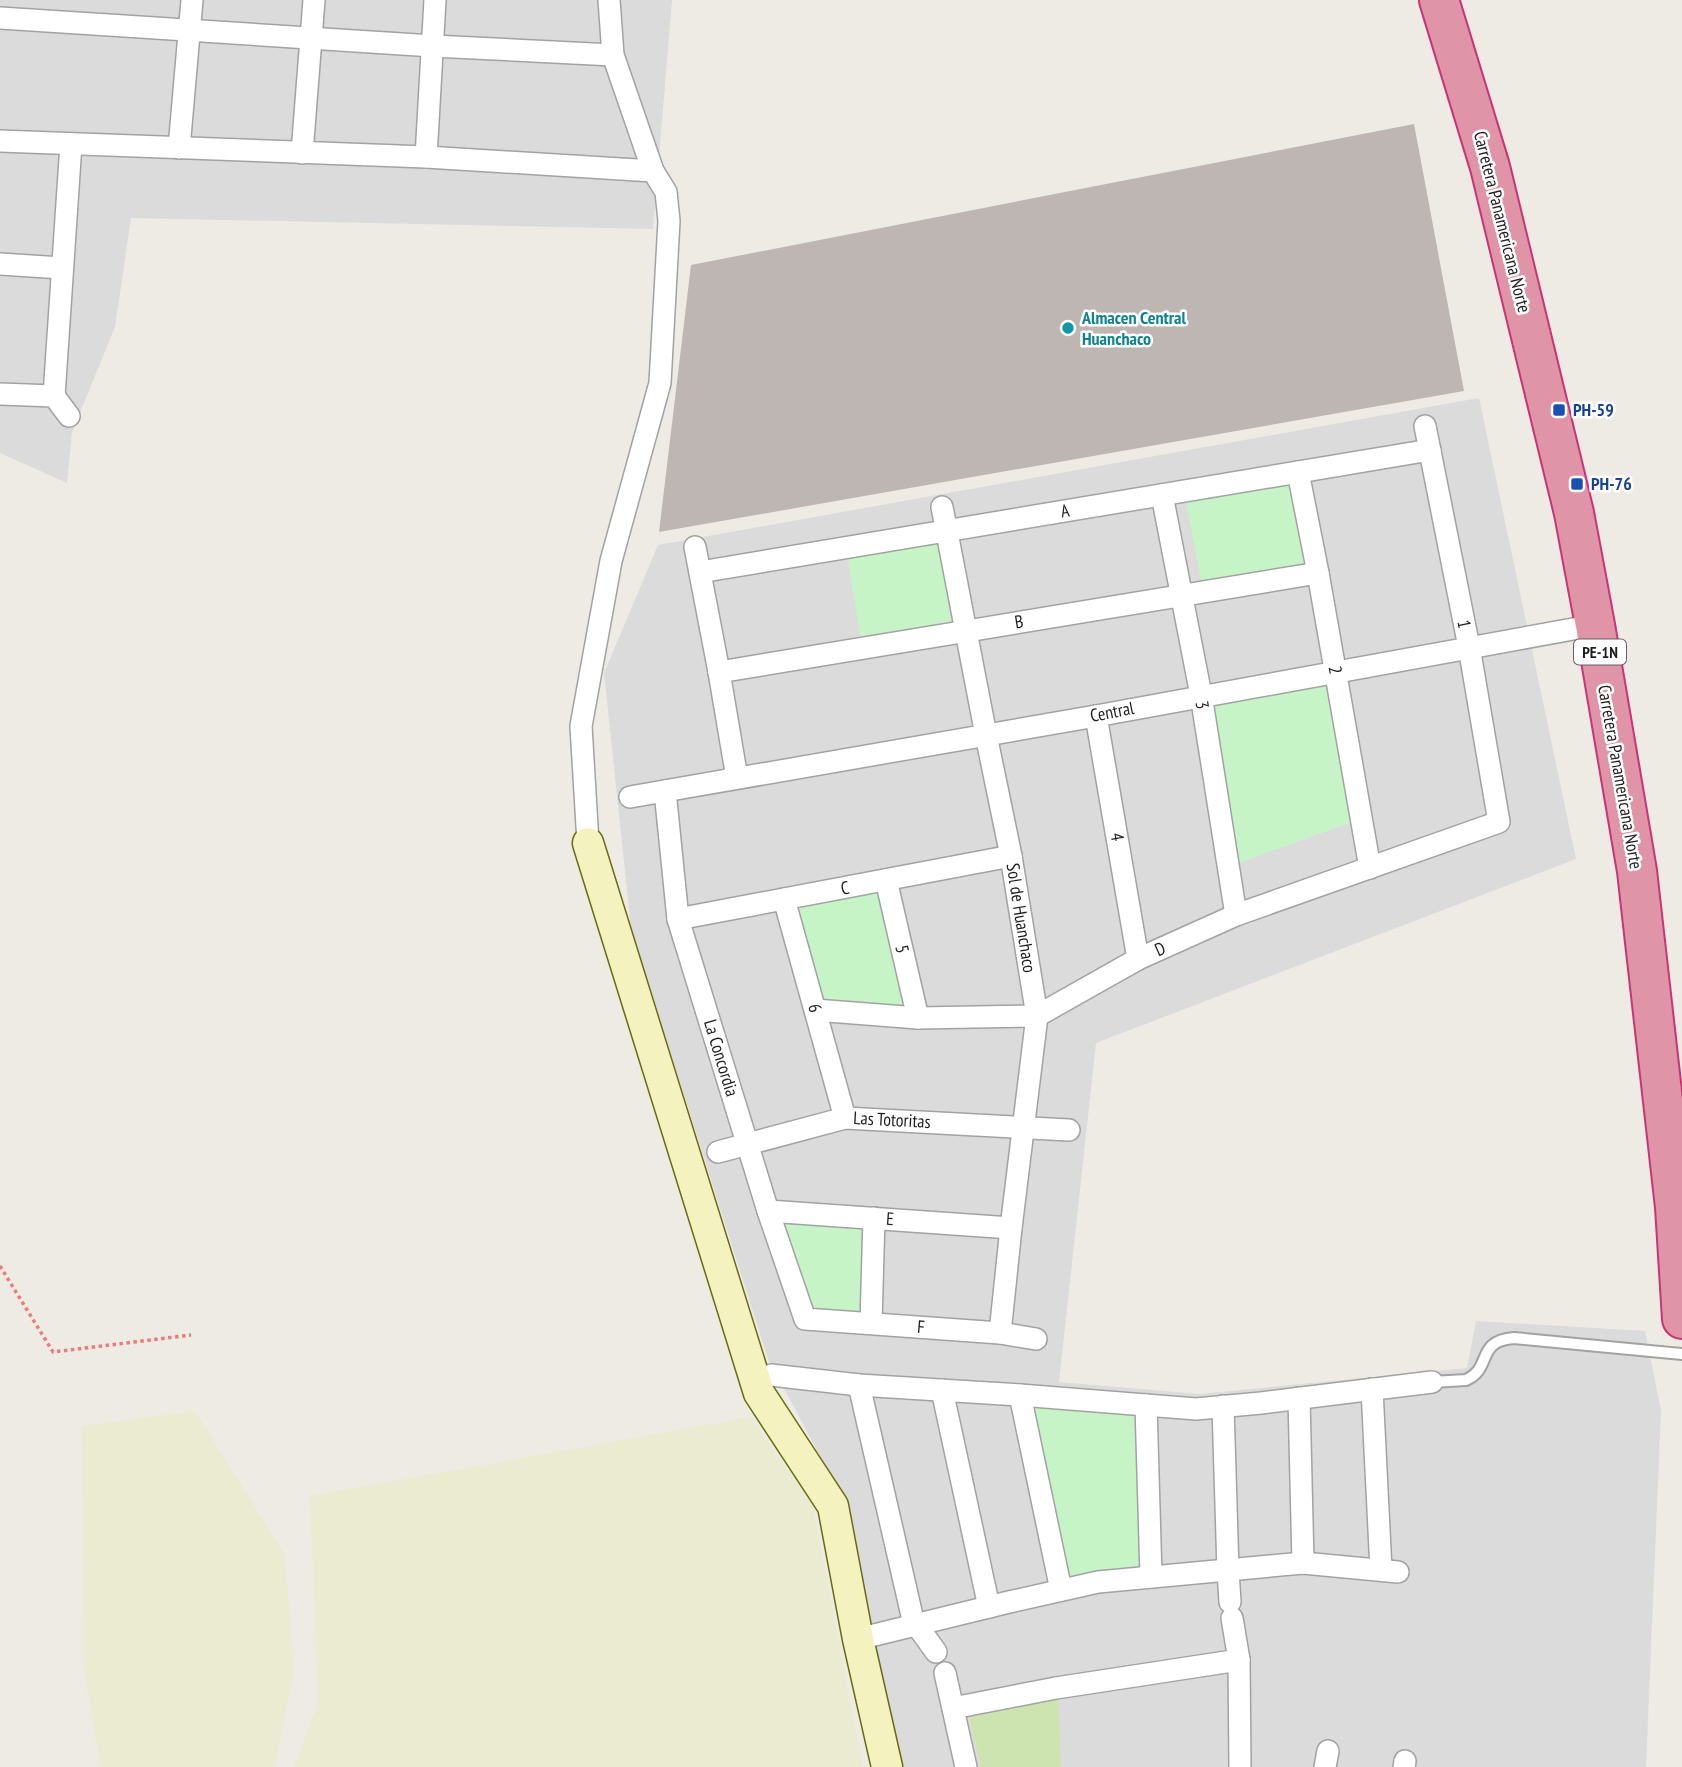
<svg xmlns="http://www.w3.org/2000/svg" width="1682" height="1767" font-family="'PT Sans Narrow',sans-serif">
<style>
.residential{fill:#dcdbdb}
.farmland{fill:#ebebd2}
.grass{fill:#cde4b0}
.park{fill:#c6f4c6}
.building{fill:#beb6b2}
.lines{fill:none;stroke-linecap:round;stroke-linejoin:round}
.lane-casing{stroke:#a2a2a2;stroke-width:14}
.street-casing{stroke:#a2a2a2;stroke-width:24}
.secondary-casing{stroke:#686c0f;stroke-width:33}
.highway-casing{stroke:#ca3473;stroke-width:42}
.path{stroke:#ed7b77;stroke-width:3.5;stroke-dasharray:3.5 3.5;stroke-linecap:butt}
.lane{stroke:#fff;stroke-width:10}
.street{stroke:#fff;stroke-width:21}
.secondary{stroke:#f4f2be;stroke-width:30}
.highway{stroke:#df94a7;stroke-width:38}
.culture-dot{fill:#0f9aa8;stroke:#fff;stroke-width:2.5}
.transit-dot{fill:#1a4fb4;stroke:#fff;stroke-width:2.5}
.labels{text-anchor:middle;stroke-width:5;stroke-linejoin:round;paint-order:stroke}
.shield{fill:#fff;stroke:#626262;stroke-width:2}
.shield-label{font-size:16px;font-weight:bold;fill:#1e1e1e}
.street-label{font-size:18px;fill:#1e1e1e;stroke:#fff}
.culture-label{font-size:18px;font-weight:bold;fill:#0d838f;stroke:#fff;text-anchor:start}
.transit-label{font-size:18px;font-weight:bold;fill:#164399;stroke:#fff;text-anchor:start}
</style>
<rect width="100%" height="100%" fill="#eeebe5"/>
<g class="residential">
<path d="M0,0H672L653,229L131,218L115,327L72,432L67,483L0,453Z"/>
<path d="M1479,398L1576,859L1096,1043L1059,1382L1199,1394L1467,1368L1476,1321L1645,1331L1661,1411L1646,1767H897L840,1493L768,1359L631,928L604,673L658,545Z"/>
</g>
<g class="farmland">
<path d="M195,1411L285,1555L294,1672L275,1767H100L84,1671L81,1426Z"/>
<path d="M751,1417L813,1506L863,1767H294L318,1703L310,1496Z"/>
</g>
<path class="grass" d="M1058,1696L1061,1767H981L968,1713Z"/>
<g class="park">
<path d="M1295,477L1309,564L1202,583L1185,497Z"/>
<path d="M938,539L952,624L861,640L847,555Z"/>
<path d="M1328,682L1352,822L1239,863L1211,703Z"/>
<path d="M881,886L909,1012L817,1004L788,903Z"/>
<path d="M774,1217L868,1222L864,1315L806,1310Z"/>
<path d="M1032,1402L1138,1411L1142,1568L1070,1578Z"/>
</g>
<path class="building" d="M1414,124L1464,391L659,532L691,265Z"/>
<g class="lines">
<defs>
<path id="lane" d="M1432,1382L1466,1380C1493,1368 1475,1341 1514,1338L1682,1354"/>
<g id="street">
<path d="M0,18L433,46L613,55"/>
<path d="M0,141L426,157L653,171"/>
<path d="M179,148L192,0"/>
<path d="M302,153L314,0"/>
<path d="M426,157L435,0"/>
<path d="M0,264L62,268"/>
<path d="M0,394L54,396L69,416"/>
<path d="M54,396L71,144"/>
<path d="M1298,472L1318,573L1370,868"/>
<path d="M1162,495L1201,695L1236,915"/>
<path d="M942,507L986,735L1011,856L1037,1016L1011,1228L1000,1333"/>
<path d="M695,547L719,672L737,778"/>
<path d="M700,572L1430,450"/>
<path d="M719,672L1318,573"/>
<path d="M1096,716L1138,959"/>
<path d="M665,791L678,919L768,1211L805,1319L1000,1333L1036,1339"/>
<path d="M630,797L1096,716L1595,625"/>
<path d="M588,843L581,726L611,561L660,383L669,221L666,192L653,171L613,55L609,0"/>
<path d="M886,880L918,1018"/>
<path d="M784,899L845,1118"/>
<path d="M678,919L1011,856"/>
<path d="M815,1010L918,1018L1037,1016L1138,959L1236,915L1499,822L1469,647L1425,426"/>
<path d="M718,1152L845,1118L1069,1130"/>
<path d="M768,1211L1011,1228"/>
<path d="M871,1323L874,1218"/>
<path d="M771,1375L859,1385L1020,1395L1196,1409L1261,1403L1432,1382"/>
<path d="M859,1385L913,1620L936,1652"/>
<path d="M1372,1389L1381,1570"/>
<path d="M942,1390L989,1607"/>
<path d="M1020,1395L1061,1590"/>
<path d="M1299,1398L1303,1563"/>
<path d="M1146,1405L1151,1577"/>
<path d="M1223,1406L1228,1571L1230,1602"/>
<path d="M1232,1618L1239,1660L1240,1767"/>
<path d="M858,1639L1009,1602L1098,1582L1303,1563L1398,1572"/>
<path d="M945,1673L966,1767"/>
<path d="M953,1708L1056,1688L1239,1660"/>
<path d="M1325,1767L1328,1751"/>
<path d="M1404,1767L1405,1761"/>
</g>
<path id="secondary" d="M588,843L759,1393L833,1506L858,1639L887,1767"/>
<path id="highway" d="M1439,0L1490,167L1574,513L1595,625L1637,871L1675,1207L1682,1319"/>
</defs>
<use href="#lane" class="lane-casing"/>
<use href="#street" class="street-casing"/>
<use href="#secondary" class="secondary-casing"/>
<use href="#highway" class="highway-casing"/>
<path class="path" d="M0,1266L53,1352L191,1335"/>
<use href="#lane" class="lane"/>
<use href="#street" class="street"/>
<use href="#secondary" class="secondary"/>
<use href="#highway" class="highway"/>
</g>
<circle class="culture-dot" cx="1068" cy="328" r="7"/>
<g class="transit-dot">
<rect x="1552" y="403" width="14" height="14" rx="3.5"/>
<rect x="1570" y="477" width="14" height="14" rx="3.5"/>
</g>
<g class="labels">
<rect class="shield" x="1574" y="639.5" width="52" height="25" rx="5"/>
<g class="shield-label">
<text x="1600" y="658">PE-1N</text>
</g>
<g class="street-label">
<text transform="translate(1502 222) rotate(76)" y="6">Carretera Panamericana Norte</text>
<text transform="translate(1065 511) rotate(-9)" y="6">A</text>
<text transform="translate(1019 622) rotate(-9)" y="6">B</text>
<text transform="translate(1464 624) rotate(79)" y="6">1</text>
<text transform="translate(1335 670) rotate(80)" y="6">2</text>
<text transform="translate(1202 705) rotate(81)" y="6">3</text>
<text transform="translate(1112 712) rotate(-11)" y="6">Central</text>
<text transform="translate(1620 777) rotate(80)" y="6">Carretera Panamericana Norte</text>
<text transform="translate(1117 837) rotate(80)" y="6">4</text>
<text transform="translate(845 888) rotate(-10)" y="6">C</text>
<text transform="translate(1021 918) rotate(81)" y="6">Sol de Huanchaco</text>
<text transform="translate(902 949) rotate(77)" y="6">5</text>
<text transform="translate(1160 949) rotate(-24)" y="6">D</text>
<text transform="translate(815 1008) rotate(74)" y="6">6</text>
<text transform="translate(721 1058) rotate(73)" y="6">La Concordia</text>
<text transform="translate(892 1120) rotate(3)" y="6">Las Totoritas</text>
<text transform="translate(890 1219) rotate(4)" y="6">E</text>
<text transform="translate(921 1327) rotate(5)" y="6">F</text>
</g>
<g class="culture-label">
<text x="1082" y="324">Almacen Central<tspan x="1082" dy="21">Huanchaco</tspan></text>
</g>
<g class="transit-label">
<text x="1573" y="416">PH-59</text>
<text x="1591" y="490">PH-76</text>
</g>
</g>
</svg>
